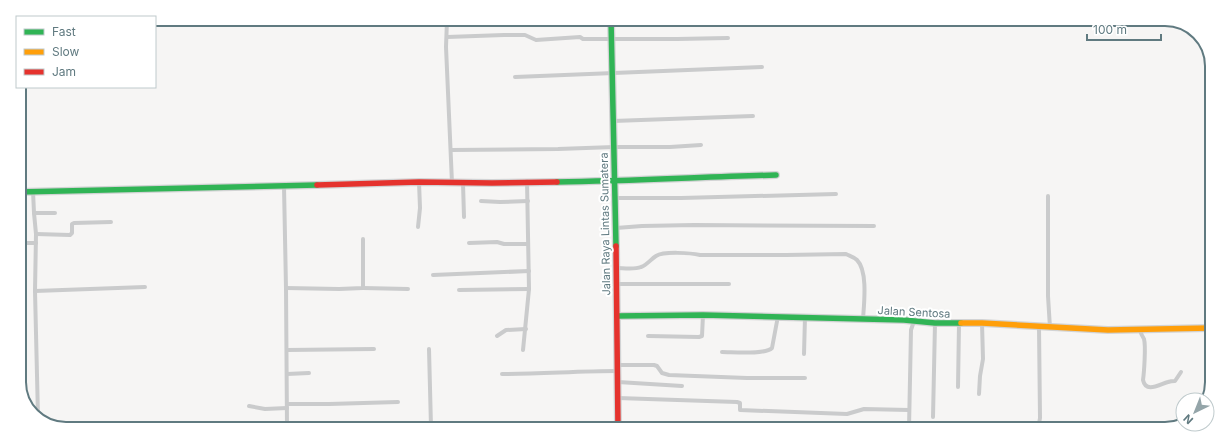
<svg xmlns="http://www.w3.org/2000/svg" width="1231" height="448" font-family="Inter,sans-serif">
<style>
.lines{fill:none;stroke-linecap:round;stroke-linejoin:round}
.fast-casing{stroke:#d2d3d4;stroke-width:8}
.slow-casing{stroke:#d2d3d4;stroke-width:8}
.jam-casing{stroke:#d2d3d4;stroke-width:8}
.street{stroke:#cacbcc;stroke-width:4}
.fast{stroke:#30b455;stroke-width:5.5}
.slow{stroke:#ff9f0a;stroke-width:5.5}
.jam{stroke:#e5322d;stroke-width:5.5}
.labels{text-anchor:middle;stroke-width:4;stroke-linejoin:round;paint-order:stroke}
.street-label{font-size:11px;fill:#607a80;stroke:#fff}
.rim{fill:none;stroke:#607a80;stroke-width:2}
</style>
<rect width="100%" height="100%" fill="#f6f5f4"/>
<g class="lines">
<defs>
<g id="fast">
<path d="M611,20L616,246"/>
<path d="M557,182C630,181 703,177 776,175"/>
<path d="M19,192L317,185"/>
<path d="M617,316L703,315L904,320L935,323H961"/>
</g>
<path id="slow" d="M961,323H982L1108,330L1210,328"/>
<g id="jam">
<path d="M317,185L419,182L492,183L557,182"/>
<path d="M616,246L618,428"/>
</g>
</defs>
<use href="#fast" class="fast-casing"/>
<use href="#slow" class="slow-casing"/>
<use href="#jam" class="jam-casing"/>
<g class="street">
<path d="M447,20L446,47L452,183"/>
<path d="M581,20L611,24"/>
<path d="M493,22L522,20"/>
<path d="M447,37L504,35H525L536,40L580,37L583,39H677L728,38"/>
<path d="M515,77L762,67"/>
<path d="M613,121L753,116"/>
<path d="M451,150L558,149L614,147H670L701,145"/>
<path d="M463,183L464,217"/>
<path d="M284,186L286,288L287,427"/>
<path d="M33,191L34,213L36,234L35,291L38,417"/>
<path d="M1048,196V296L1050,328"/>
<path d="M615,198H681L836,194"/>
<path d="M481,201L500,202L528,201"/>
<path d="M34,213H55"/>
<path d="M418,227L420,208L419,182"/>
<path d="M616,228L642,226L694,225L874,226"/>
<path d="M36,234L70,235L72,233V224L74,223L111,222"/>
<path d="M19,243H36"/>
<path d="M469,243L497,242L504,244H528"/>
<path d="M616,268C623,268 634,270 641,267C647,265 651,259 656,256C664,251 691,253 700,255H786L846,254C850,256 854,257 857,260C868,271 864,304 863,319"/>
<path d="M433,275L529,271"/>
<path d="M616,284H729"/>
<path d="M286,288L339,289L363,288V239"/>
<path d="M363,288L408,289"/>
<path d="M459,290L529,289"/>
<path d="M35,291L145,287"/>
<path d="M1140,330C1141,334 1142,336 1144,339C1146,346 1144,373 1143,380C1146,394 1160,384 1168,382C1171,381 1173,381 1175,381L1181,372"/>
<path d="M497,336L506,330L526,329"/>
<path d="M648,336L699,337L702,336L703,315"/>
<path d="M429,349L431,427"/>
<path d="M287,350L374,349"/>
<path d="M523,350L529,289L527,181"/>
<path d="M722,352C733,352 765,355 772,348L778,316"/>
<path d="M804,354L805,317"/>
<path d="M617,365H654L657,366L662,373L669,375L747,378H805"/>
<path d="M287,374L309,373"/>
<path d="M502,374C540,374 579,371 617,371"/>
<path d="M618,382L682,386"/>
<path d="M958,387L959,324"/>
<path d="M979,394L980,376L983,359L982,323"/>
<path d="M618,398L737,402L740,403V410L847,414L864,409L909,410"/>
<path d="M288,404H329L398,402"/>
<path d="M249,406L265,409L287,408"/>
<path d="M933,417L935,323"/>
<path d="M909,428L911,330L914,321"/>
<path d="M1038,429L1040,418L1039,327"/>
</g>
<use href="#fast" class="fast"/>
<use href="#slow" class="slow"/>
<use href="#jam" class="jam"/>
</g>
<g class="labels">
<g class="street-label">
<text transform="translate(605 224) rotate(-91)" y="4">Jalan Raya Lintas Sumatera</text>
<text transform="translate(914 312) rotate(3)" y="4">Jalan Sentosa</text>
</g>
</g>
<path d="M0 0H1231V448H0ZM66 26H1165A40 40 0 0 1 1205 66V382A40 40 0 0 1 1165 422H66A40 40 0 0 1 26 382V66A40 40 0 0 1 66 26Z" fill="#fff" fill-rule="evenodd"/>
<path class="rim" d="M66 26H1165A40 40 0 0 1 1205 66V382A40 40 0 0 1 1165 422H66A40 40 0 0 1 26 382V66A40 40 0 0 1 66 26Z"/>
<rect x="16" y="16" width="140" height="72" fill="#ffffff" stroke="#bfcacc"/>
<rect x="24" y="29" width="20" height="6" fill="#30b455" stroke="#bfcacc"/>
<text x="52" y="36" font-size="12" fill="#607a80">Fast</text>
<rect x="24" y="49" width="20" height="6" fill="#ff9f0a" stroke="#bfcacc"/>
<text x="52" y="56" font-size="12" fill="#607a80">Slow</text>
<rect x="24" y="69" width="20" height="6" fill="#e5322d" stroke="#bfcacc"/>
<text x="52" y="76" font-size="12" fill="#607a80">Jam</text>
<g transform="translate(1195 412) rotate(223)"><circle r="19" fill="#ffffff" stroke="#bfcacc"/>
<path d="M0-3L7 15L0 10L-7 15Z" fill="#94a5a9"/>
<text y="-6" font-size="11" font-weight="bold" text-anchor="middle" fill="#607a80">N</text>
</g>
<path d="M1087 34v6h74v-6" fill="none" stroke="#607a80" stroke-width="2"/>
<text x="1093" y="34" font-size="12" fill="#607a80" stroke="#ffffff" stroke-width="3" paint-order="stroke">100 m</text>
</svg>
